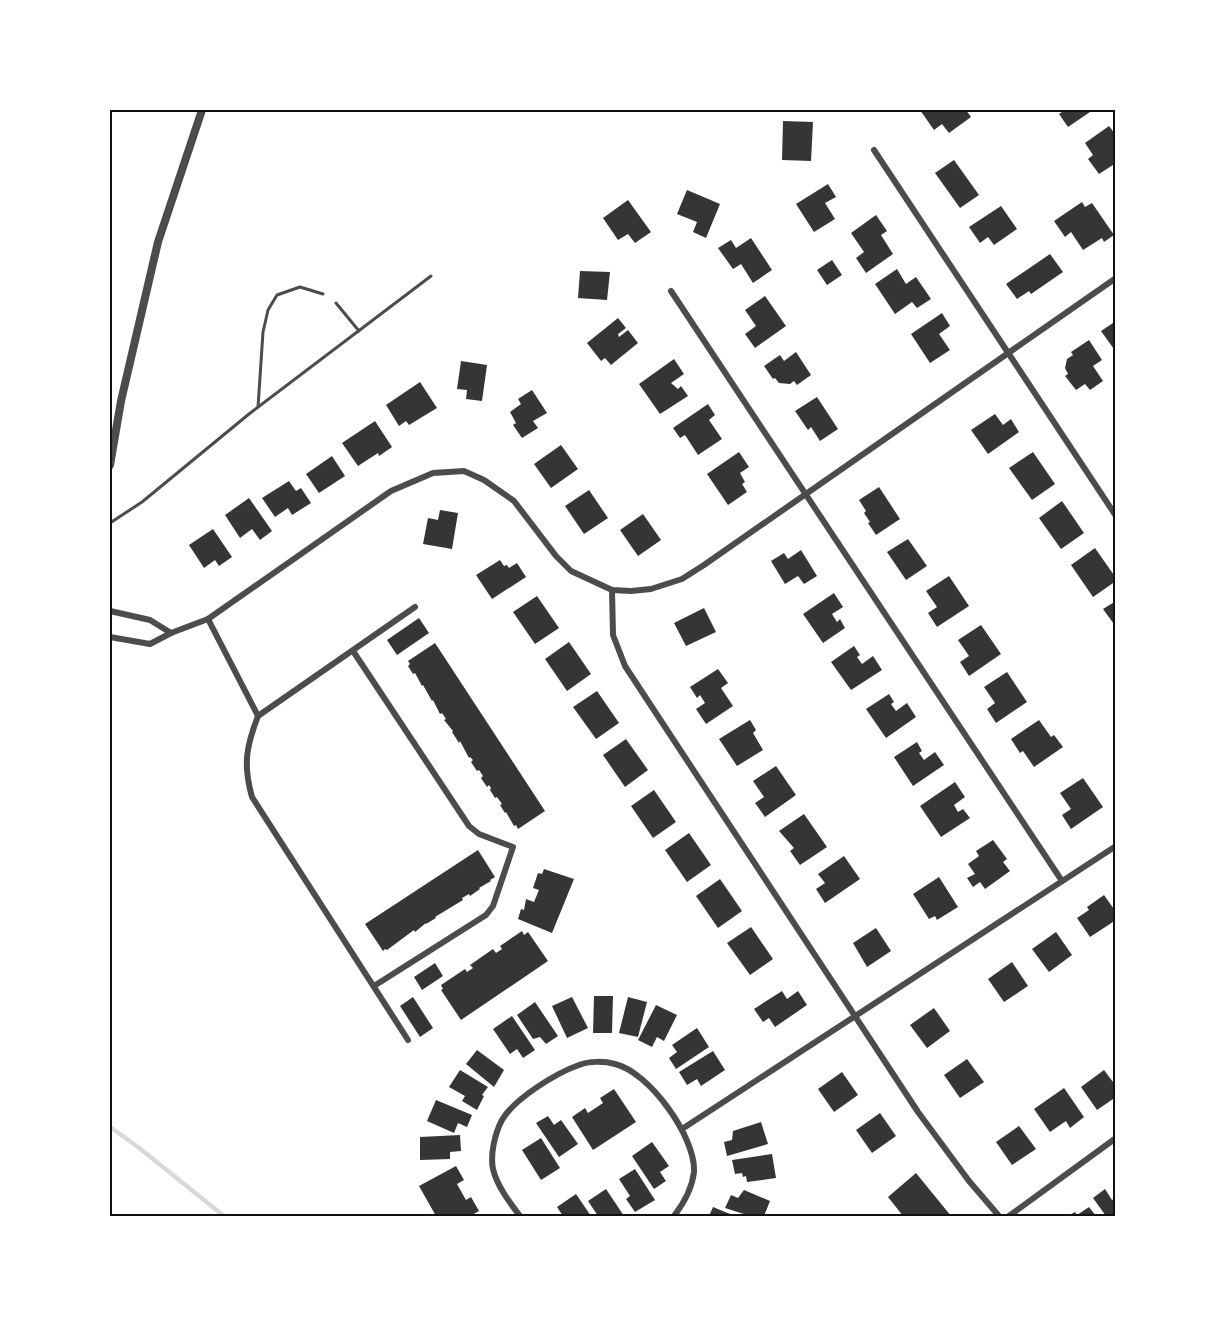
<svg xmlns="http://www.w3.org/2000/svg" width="1225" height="1326" font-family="Barlow,sans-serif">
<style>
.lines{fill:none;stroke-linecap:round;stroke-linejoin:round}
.stream{stroke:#d9d9d9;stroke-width:4.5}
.building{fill:#353535}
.service{stroke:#4c4c4c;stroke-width:3}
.minor{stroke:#4c4c4c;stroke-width:6}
.tertiary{stroke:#4c4c4c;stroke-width:8}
.neatline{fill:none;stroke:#111;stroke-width:2}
</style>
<rect width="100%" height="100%" fill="#fff"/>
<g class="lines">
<path class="stream" d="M110,1127L138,1147L224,1216"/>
</g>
<g class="building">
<path d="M920,110H966L971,117L949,133L942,124L934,130Z"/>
<path d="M1061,110H1093L1068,127L1059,114L1062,112Z"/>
<path d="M783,121L813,122L811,161L782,160Z"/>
<path d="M1109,126L1116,135V163L1099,174L1088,159L1093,155L1085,143Z"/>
<path d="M954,160L979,195L960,208L935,173Z"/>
<path d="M828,184L836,197L825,203L835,219L814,232L796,204Z"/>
<path d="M687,190L720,204L706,238L693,232L697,222L677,214Z"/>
<path d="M628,200L651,232L635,243L628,234L618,240L603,218Z"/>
<path d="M1082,202L1085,207L1092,203L1114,235L1104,242L1102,238L1083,250L1071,232L1065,237L1054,221Z"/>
<path d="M1001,206L1017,229L994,245L988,237L980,243L969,227Z"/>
<path d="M876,215L887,231L881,235L893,254L866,273L856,258L864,252L851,233Z"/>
<path d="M751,238L772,270L753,283L741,264L733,269L718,248L731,240L736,248Z"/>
<path d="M1050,254L1063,272L1031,294L1029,291L1017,299L1006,284Z"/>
<path d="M832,260L842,275L827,285L817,270Z"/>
<path d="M897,269L906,284L916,277L931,299L917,308L912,302L895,314L875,284Z"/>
<path d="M580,271L610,272L607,300L578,298Z"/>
<path d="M765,296L786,326L755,348L745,334L756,326L745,310Z"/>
<path d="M942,313L950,326L939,334L950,350L930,363L911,334Z"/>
<path d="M618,318L626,328L618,334L619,337L628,330L638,343L611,365L605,358L601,361L587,343Z"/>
<path d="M1116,321V352L1101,331Z"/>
<path d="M1089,340L1102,360L1093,366L1103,381L1090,390L1085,384L1076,390L1065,376L1068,374L1065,368L1067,359L1073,355L1071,352Z"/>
<path d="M796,352L811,375L797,385L794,381L790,384L779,383L775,378L773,379L764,366L780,355L784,361Z"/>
<path d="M674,359L684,374L671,383L678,389L681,386L688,396L660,414L639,384Z"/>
<path d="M461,361L487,365L482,401L466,399L467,390L457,389Z"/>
<path d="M420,382L437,408L409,425L406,421L399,426L386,405Z"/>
<path d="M532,390L547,413L533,421L538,428L522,438L513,425L516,423L510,412L521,404L518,399Z"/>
<path d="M817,397L838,429L820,441L811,427L808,430L795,411Z"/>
<path d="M708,404L715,415L709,420L722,439L698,455L685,435L680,438L673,428Z"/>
<path d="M995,414L1003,425L1011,419L1019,432L988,454L971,430Z"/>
<path d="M375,421L392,447L379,456L378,453L358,466L342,443Z"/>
<path d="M561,445L578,469L551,488L534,464Z"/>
<path d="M739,452L749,467L740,473L745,482L742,484L747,492L728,505L707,474Z"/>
<path d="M1033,452L1055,484L1032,500L1009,468Z"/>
<path d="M332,456L345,476L319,493L306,474Z"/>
<path d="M289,481L296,491L301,488L311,503L292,515L288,508L275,517L262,498Z"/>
<path d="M879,487L900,519L876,535L868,523L870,522L864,513L866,511L859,500Z"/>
<path d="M589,490L608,518L584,534L565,506Z"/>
<path d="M249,498L272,531L260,540L252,529L240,538L225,515Z"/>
<path d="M1062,501L1084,533L1061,549L1039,518Z"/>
<path d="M440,510L458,513L452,549L423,544L428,518L438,520Z"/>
<path d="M643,514L661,540L638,556L620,530Z"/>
<path d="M213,529L232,557L219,566L215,560L204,568L189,545Z"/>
<path d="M908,539L927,566L906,580L887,552Z"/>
<path d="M1095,548L1116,578V581L1093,597L1071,565Z"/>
<path d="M801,550L817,576L804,584L798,576L785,584L771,561L784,553L788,559Z"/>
<path d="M500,560L504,566L507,565L509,568L517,563L526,577L492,599L476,575Z"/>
<path d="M949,576L969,606L937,627L928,613L937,607L926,591Z"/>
<path d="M834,593L843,607L832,614L837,622L840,619L845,628L823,643L803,614Z"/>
<path d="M537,596L559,628L535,644L513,612Z"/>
<path d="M1116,601V627L1103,609Z"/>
<path d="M704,608L716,632L686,646L674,623Z"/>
<path d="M419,618L429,633L397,655L387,640Z"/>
<path d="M981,625L1001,654L969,676L960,662L969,656L958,640Z"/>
<path d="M569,642L591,674L567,691L545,659Z"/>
<path d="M435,643L545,811L518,829L516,825L514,826L506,812L505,813L500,805L502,804L497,797L495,798L490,790L491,788L489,785L487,787L481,778L483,776L479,770L477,771L471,762L473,760L470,757L469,758L460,741L459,743L452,732L453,731L444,720L446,719L442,713L440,714L433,700L432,701L423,685L422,686L415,673L413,674L408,666L410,664L408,661Z"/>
<path d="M854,646L860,655L857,657L862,664L873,656L882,670L851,690L831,662Z"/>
<path d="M718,669L728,683L721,688L733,706L706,724L696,709L705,703L700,695L697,698L690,687Z"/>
<path d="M1007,672L1027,702L996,723L987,709L995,703L984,687Z"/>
<path d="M597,691L619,723L596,739L573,707Z"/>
<path d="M889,694L894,702L891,704L896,711L907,703L916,717L886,738L866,709Z"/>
<path d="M750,720L756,730L753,733L763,750L737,766L719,739Z"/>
<path d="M1039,720L1051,737L1054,735L1063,747L1034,767L1023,751L1020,753L1011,739Z"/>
<path d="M626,739L648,770L625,787L603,755Z"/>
<path d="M917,742L922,751L919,753L924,760L935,752L944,765L913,786L894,757Z"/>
<path d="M776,766L796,795L765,817L755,803L764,797L753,781Z"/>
<path d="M1083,778L1103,807L1071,829L1062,815L1071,809L1060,793Z"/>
<path d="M955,782L965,797L954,805L958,812L963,809L970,818L941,837L920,806Z"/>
<path d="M654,790L676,822L653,838L631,806Z"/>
<path d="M804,814L827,847L800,865L790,851L794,848L779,831Z"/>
<path d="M689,833L711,865L687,882L665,850Z"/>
<path d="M993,840L1007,859L1003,862L1010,871L985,889L980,882L973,887L967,878L975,874L968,864L979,856L976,851Z"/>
<path d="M478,850L495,877L490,880L491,881L479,888L480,889L470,896L469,894L462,898L463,900L435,917L436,918L426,924V923L415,932L414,930L387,950L385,949L383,951L365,924Z"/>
<path d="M844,856L860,879L825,903L816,889L825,883L818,874Z"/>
<path d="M544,869L574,879L552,933L518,919L521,909L524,910L526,899L534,902L539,890L533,888L538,873L542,874Z"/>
<path d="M939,877L958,907L937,920L935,916L929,919L913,894Z"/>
<path d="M720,879L742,911L718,928L696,896Z"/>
<path d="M1104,895L1116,912V920L1090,937L1077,918L1089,910L1087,907Z"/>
<path d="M751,927L773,959L750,975L727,943Z"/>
<path d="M876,928L891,951L867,967L853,943Z"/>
<path d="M522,931L524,935L528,932L548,961L461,1020L441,990L443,989L441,985L465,969L467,972L473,968L470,965L493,949L496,953L502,949L500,946Z"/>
<path d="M1056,932L1072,955L1049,972L1032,949Z"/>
<path d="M1012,962L1028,986L1004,1002L988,979Z"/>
<path d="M435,963L443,976L422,990L414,977Z"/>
<path d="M782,991L787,999L798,991L807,1005L775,1027L769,1018L763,1022L754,1009Z"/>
<path d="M594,996H613L612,1033H593Z"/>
<path d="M413,997L433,1028L420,1037L400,1006Z"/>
<path d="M572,997L588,1028L567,1038L552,1006Z"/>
<path d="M628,997L647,1002L638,1037L619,1033Z"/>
<path d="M535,1002L558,1036L546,1044L540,1037L533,1039L517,1015Z"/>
<path d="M656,1005L677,1015L664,1041L657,1037L652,1047L638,1040Z"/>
<path d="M934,1008L950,1031L927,1048L910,1025Z"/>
<path d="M512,1016L535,1050L523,1058L517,1049L510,1054L493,1029Z"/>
<path d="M697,1028L709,1047L676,1069L669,1058L677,1052L672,1045Z"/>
<path d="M477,1050L504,1070L494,1087L466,1064Z"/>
<path d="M713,1051L725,1070L701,1086L697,1079L687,1085L679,1072Z"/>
<path d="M967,1059L984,1082L960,1098L944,1075Z"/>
<path d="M460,1070L488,1087L482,1095L484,1096L477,1110L462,1101L465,1096L449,1087Z"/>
<path d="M1104,1070L1116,1086V1097L1097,1110L1081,1087Z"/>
<path d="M842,1072L858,1095L834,1112L818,1089Z"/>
<path d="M1064,1088L1084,1117L1070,1128L1066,1121L1050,1132L1034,1109Z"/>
<path d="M614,1089L636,1122L593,1150L572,1117L585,1108L588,1113L603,1103L600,1098Z"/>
<path d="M436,1100L472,1115L467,1127L458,1123L454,1133L427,1121Z"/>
<path d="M880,1113L896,1136L872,1153L856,1130Z"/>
<path d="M548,1116L554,1125L561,1120L578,1144L559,1157L536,1123Z"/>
<path d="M761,1122L768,1144L727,1156L724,1142L732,1140L733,1131Z"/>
<path d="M1019,1126L1036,1149L1012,1165L996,1142Z"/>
<path d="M460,1135L461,1151L450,1152V1159L420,1160V1137Z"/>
<path d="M541,1138L560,1168L541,1180L522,1150Z"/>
<path d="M652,1142L669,1166L660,1172L666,1181L654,1189L632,1156Z"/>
<path d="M772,1154L776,1178L747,1182L746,1176L743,1177L742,1173L735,1174L732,1160Z"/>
<path d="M456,1166L464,1180L457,1184L466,1200L471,1197L479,1211L470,1216H436L419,1186Z"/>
<path d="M635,1169L655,1200L635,1212L626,1199L630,1196L619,1179Z"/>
<path d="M916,1173L951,1216H903L888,1197Z"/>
<path d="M606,1189L624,1216H598L588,1201Z"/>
<path d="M1105,1189L1112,1200L1116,1198V1216H1106L1093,1198Z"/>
<path d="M744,1190L770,1201L764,1216H750L725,1208L731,1195L738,1198Z"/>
<path d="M576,1194L591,1216H563L557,1207Z"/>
<path d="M713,1207L735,1216H709Z"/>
<path d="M1089,1207L1096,1216H1068L1075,1212L1077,1215Z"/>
</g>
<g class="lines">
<g class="service">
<path d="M336,303L359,331"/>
<path d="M258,407L263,332L268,310L277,295L300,287L323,294"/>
<path d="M110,523L142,502L249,414L431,276"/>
</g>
<g class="minor">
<path d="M874,150L1116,516"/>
<path d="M671,291L1062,881"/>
<path d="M612,590L613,635L625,666L918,1112L969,1181L999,1216"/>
<path d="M110,611L150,620L171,633"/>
<path d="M208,619L258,716C246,747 243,765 252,797L408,1040"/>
<path d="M110,637L150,644L171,633L208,619L391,491L433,473L464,471L484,480L514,501L556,556L571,571L612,590L631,591L651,589L682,579L704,565L1116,278"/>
<path d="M353,651L469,826L479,834L513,847L493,906L486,915L374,986"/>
<path d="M258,716L415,607"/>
<path d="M682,1129L1116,846"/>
<path d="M520,1216C510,1203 497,1186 493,1169C490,1154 495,1133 502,1120C514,1099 556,1073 579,1065C589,1061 604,1061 615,1064C649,1072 696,1137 694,1172C692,1189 684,1203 674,1216"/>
<path d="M1009,1216L1116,1138"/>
</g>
<path class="tertiary" d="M110,465L121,401L158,242L202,110"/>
</g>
<rect width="1225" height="1326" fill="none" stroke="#ffffff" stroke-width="222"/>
<rect x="111" y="111" width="1003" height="1104" class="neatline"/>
</svg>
